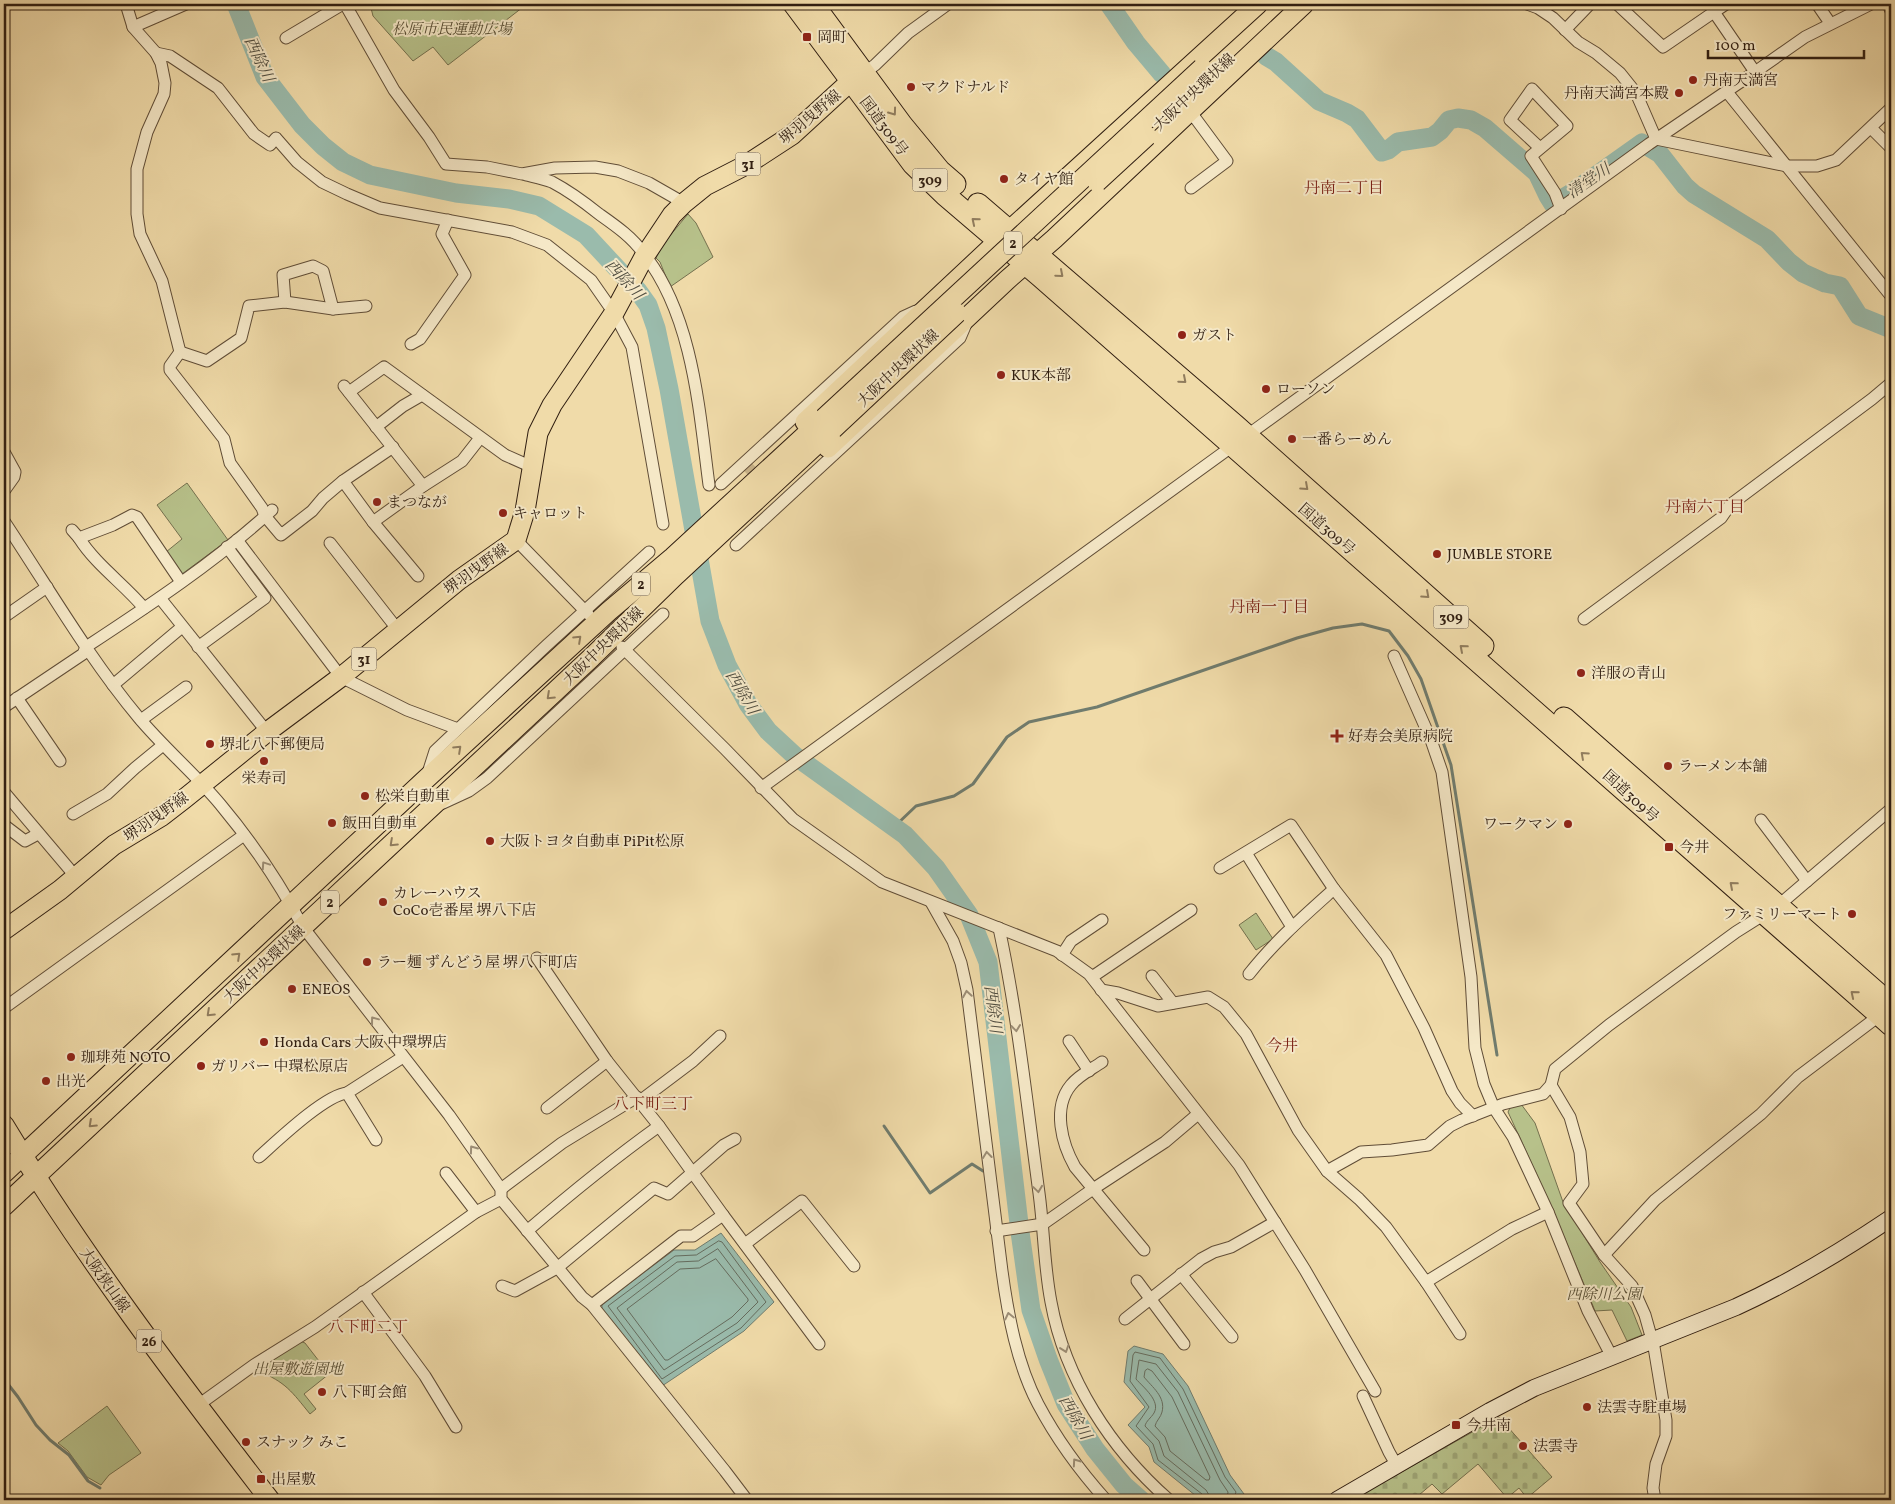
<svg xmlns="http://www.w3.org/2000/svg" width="1895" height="1504" font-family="Vollkorn,'Noto Serif JP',serif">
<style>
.green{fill:#b7c18a;stroke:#74704e}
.cemetery{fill:url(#cemetery-stones);stroke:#74704e}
.water{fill:#9abbac;stroke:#707c6e}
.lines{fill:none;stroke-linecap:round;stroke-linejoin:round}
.shore{stroke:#656c5e;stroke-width:1}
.stream{stroke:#707c6e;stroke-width:3}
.river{stroke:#9abbac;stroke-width:19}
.street-tunnel{stroke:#cab58b;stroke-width:11;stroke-dasharray:11 5.5;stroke-linecap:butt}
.street-casing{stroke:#604d37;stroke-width:13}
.secondary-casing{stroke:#301e11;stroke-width:18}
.primary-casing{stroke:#301e11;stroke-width:21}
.highway-casing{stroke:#301e11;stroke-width:23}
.street{stroke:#f5e8c7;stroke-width:11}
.secondary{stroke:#f5e8c7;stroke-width:16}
.primary{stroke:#f0dba9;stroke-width:19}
.highway{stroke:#f0dba9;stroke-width:21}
.primary-bridge-casing{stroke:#301e11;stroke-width:21;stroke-linecap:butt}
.primary-bridge{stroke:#f0dba9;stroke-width:19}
.oneway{stroke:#907c5d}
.oneway2{stroke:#9c8d75}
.poi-dot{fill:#8f2418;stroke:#f5e8c7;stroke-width:2}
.labels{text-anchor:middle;stroke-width:4;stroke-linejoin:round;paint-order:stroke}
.shield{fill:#f5e8c7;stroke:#6b5b48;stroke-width:1}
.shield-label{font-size:14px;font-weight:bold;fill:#301e11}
.park-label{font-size:15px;font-style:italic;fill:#584f35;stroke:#f5e8c7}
.poi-label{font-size:15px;fill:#301e11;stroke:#f5e8c7;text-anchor:start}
.street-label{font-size:15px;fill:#301e11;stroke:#f5e8c7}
.water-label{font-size:16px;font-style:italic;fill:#504d40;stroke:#f5e8c7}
.neighbourhood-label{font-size:16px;fill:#7a1f14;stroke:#f5e8c7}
</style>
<defs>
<pattern id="cemetery-stones" width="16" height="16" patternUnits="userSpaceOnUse" patternTransform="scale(1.25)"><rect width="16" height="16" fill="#b7c18a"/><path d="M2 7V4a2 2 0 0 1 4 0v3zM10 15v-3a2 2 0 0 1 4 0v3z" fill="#9ea576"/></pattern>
</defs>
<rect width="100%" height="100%" fill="#f0dba9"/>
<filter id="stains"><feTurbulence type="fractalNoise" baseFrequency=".004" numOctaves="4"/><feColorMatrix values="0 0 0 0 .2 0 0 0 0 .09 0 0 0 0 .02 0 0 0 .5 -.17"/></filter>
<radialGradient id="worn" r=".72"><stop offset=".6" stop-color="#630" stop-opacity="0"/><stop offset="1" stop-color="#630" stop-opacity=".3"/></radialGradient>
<g class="green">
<path d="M370,4H527L448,65L433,47L413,61L373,16Z"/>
<path d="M688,214L696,223L713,257L670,287L660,262L656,258L663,244Z"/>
<path d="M187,483L228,540L182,574L166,552L182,539L157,505Z"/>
<path d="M1256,913L1273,939L1256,950L1239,925Z"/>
<path d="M1521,1104L1535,1123L1563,1202L1600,1262L1631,1307L1642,1335L1627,1341L1612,1310L1595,1311L1593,1306L1552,1208L1508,1112L1511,1106Z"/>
<path d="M300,1341L305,1343L329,1374L304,1394L316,1409L310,1414C292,1392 286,1382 258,1371Z"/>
<path d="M107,1406L141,1453L109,1475L101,1485L87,1477L68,1451L58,1443Z"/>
</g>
<path class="cemetery" d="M1499,1417L1552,1477L1527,1498L1519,1488L1507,1498L1478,1464L1442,1494L1432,1484L1419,1495L1422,1500H1352Z"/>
<g class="water">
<path d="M721,1233L774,1302L744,1331L662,1386L602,1309V1304L674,1250H695Z"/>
<path d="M1134,1346L1163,1354L1188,1386L1230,1475L1244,1494L1236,1500H1201L1154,1462L1149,1447L1128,1425L1145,1407L1124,1382L1128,1351Z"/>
</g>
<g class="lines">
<g class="shore">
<path d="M719,1241L722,1242L766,1302L741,1328L662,1379L608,1306L675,1256L696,1255Z"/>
<path d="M718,1249L758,1302L737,1323L664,1370L617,1308L677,1262L698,1261Z"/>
<path d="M716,1259L748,1299V1301L732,1317L668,1360H665L627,1309L680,1269L699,1268Z"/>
<path d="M1148,1369L1152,1371L1172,1397L1210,1477L1209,1480H1206L1170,1451L1165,1437L1155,1426C1156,1421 1161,1417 1162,1412C1166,1397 1152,1387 1144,1377L1145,1371Z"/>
<path d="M1204,1500L1202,1494L1158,1460L1153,1444L1136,1426L1149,1407L1130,1381L1133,1355L1135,1352L1160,1358L1183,1389L1225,1477L1236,1492L1233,1500"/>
<path d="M1210,1500L1209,1495L1206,1490L1164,1456L1159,1441L1145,1426C1146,1421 1151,1418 1154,1413C1161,1401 1143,1387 1136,1379L1139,1360L1156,1364L1178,1392L1220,1480L1228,1492L1227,1500"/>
</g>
<g class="stream">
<path d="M894,827L916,806L954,796L973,784L1007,737L1029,722L1097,707L1297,638L1333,628L1362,624L1389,631L1408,656L1421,679L1451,765L1497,1055"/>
<path d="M884,1126L930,1193L972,1164L983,1171"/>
<path d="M4,1379L18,1397L36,1425L50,1440L69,1455L88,1481L100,1488"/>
</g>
<g class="river">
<path d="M236,4L265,77L302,125L323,146L343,162L370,175L456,193L509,199L539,206L586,235L638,291L648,305L656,328L669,389L710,621L727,665L748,704L768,731L795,756L905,835L936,868L969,915L988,962L1020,1232L1031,1310L1048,1359L1066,1404L1095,1449L1124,1485L1141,1500"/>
<path d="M1109,4L1136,43L1162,74"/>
<path d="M1266,56L1276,62L1319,101L1347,113L1357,119L1382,152L1388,150L1398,142L1432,137L1440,131L1449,120L1458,118L1471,120L1485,128L1537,173L1548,196L1553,204L1570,194L1642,143L1660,154L1685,186L1694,194L1767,239L1789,262L1803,273L1825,283L1840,286L1859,316L1891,329"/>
</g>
<path class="street-tunnel" d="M744,463L783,503"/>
<defs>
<g id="street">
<path d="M126,4L133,27L156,53L161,63L165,83L164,94L147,132L137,169V214L140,234L162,281L180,352L170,366V370L224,439L230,463L262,508L265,516L281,535L312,511L323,498L343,481"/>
<path d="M345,4L394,90L429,137L446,164L487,167L522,174L555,168L595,167L618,171L649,183L684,203"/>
<path d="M1527,4L1538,8L1553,18L1578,42L1596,53L1620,73L1636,93L1656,139"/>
<path d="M1617,4L1663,47L1714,12"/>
<path d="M1817,4L1830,23"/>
<path d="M1888,4L1891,11"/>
<path d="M133,27L186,4"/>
<path d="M1565,30L1590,4"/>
<path d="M286,38L343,4"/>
<path d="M156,53L170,56L218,88L254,134L270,145L276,138L297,162L322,182L347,194L380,208L512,232L547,245L591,280L614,313L632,347L663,524"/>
<path d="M1755,72L1805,37L1871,4"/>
<path d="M864,73L875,65L908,33L948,4"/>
<path d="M1727,92L1891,296"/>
<path d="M1190,111L1227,161L1191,188"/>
<path d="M1871,128L1891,148"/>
<path d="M1656,139L1787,166H1817L1836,160L1891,108"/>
<path d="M1540,148L1510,120L1532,89L1567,126L1531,156L1555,193L1561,209"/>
<path d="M526,175C534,177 544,179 552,182C569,191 584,202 599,214C616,226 632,237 644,254C693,316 699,409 709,485"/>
<path d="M285,302L283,275L313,266L323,271L333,309"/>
<path d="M411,344L420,339L465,275L442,234L448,220"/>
<path d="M180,352L207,361L241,338L249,306L285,302L333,309L366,306"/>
<path d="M344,386L423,486"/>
<path d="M349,392L384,367L505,455L532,467"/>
<path d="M376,427L403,406L422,395"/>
<path d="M393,447L343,481L373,522L418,576"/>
<path d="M4,452L15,472L14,477L4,491"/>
<path d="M721,484L903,317L916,311"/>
<path d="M4,521C48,587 88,657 139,718C165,749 195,774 220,804C252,842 280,884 303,927L449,1115L501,1189V1199L582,1297L592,1305L725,1471L747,1500"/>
<path d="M373,522L423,486L462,461L480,438"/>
<path d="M72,530L79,538L113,525L132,515L137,517L181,582"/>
<path d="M79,538C96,565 124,584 144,608"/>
<path d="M237,540L341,677L407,710L458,729"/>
<path d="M516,540L588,614"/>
<path d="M330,543L398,630"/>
<path d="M736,545L960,338L966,324"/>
<path d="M160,598L267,732"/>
<path d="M4,617L47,587"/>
<path d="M1584,619L1721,518L1730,505L1872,399L1891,383"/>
<path d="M198,647L265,598L227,547"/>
<path d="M622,647L725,749L793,819L882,882L1057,951L1089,974L1239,1165L1305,1270L1375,1391"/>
<path d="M1394,656L1431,740L1442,772L1471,977L1475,1048L1484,1084L1494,1108L1513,1137L1548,1212L1588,1311L1612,1357"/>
<path d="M113,685L182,627"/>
<path d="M17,698L60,761"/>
<path d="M4,707L83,654L86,647C150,605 215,562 272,510"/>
<path d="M141,720L186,687"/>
<path d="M427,776L435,751L546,646L649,552"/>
<path d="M761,788L1649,144L1755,72L1714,12L1726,4"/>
<path d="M4,792L76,877"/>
<path d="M443,803L469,791L487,778L663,614"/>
<path d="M73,814L107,794L135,768L163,745"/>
<path d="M1761,820L1807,881"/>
<path d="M4,825L25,841L38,834"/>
<path d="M1246,853L1292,927"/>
<path d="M1220,868L1291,825L1334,889L1386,955L1424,1028L1452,1091L1460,1103L1473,1116"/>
<path d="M931,902L953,941L961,963L967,990L1002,1271C1008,1315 1017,1364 1038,1404C1056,1438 1080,1471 1106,1500"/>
<path d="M999,928C1018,1016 1027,1105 1039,1193C1044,1230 1044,1266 1051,1302C1065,1379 1111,1449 1169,1500"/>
<path d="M1062,955L1071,941L1102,920"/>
<path d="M537,958L607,1061L659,1126L723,1215L693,1236H681L592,1305"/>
<path d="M1249,974C1274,942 1304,916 1334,889"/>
<path d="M1152,976L1173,1003"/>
<path d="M1092,977L1191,910"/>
<path d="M1101,990L1118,993L1158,1006L1208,997L1224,1007L1246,1034L1298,1130L1327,1171L1359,1199L1386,1227L1426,1282L1512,1229L1548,1212"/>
<path d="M4,1008L244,835"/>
<path d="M1069,1041L1089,1071"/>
<path d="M1102,1062C1092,1069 1079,1075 1071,1085C1052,1108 1062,1144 1075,1167L1144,1250"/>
<path d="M1551,1085L1570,1117L1580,1152L1583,1184L1569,1203L1604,1255L1632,1286L1645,1315L1654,1347L1666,1420V1436L1656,1464L1653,1488L1655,1500"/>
<path d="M640,1101L693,1061L720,1036"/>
<path d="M547,1108L607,1061"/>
<path d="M376,1140L347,1093L403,1057"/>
<path d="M259,1157C277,1141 325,1095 347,1093"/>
<path d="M1327,1171L1361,1152L1392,1150L1428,1145L1450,1126L1462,1120L1503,1104L1543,1094L1551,1085L1555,1069L1609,1025L1736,932L1779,905L1891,809"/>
<path d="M446,1173L476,1212"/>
<path d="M501,1189L562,1143L637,1097"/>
<path d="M723,1215L819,1344"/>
<path d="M527,1231C570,1194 613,1159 659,1126"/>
<path d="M996,1231L1043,1224L1093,1189L1165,1142L1198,1114"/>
<path d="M745,1244L802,1201L854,1266"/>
<path d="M1604,1255L1655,1200L1761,1114L1798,1077L1880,1015"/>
<path d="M1181,1274L1232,1337"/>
<path d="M1137,1281L1184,1344"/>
<path d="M1426,1282L1460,1334"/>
<path d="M502,1286L515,1291L557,1268L654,1188L668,1194L724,1145L735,1139"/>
<path d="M363,1292L425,1376L456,1427"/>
<path d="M1125,1319L1201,1259L1214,1252L1231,1247L1275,1222"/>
<path d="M1363,1396L1389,1452L1397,1466"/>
<path d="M197,1406L254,1365L315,1327L476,1212L501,1199"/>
</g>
<path id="secondary" d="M1337,1500L1490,1411L1534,1388L1736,1307C1791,1282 1842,1251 1891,1218"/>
<g id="primary">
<path d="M805,422L1010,230L1258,4"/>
<path d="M828,448L1007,280L1054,239L1304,4"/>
<path d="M4,930L60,890L114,845L162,816L184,799L267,732L341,677L459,580L516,540L525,511L538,433L552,405L614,313L644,257L672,215L684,203L705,186L746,165L792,135L851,81L863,74"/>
<path d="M4,1125C84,1257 176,1378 270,1500"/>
<path d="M4,1173L426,779L609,611L673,557L824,418"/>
<path d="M4,1206L592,657L676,575L833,429"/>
</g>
<g id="highway">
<path d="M794,4L913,164L945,195L1041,277L1891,1025"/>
<path d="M813,4L902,125L940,171L955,184"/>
<path d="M978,204L1236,426L1483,646"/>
<path d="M1564,718L1891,1005"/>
</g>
</defs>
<use href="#street" class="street-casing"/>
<use href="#secondary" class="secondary-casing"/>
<use href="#primary" class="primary-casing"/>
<use href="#highway" class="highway-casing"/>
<use href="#street" class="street"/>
<use href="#secondary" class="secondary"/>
<use href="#primary" class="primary"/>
<use href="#highway" class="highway"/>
<defs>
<g id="primary-bridge">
<path d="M1097,182L1147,136"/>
<path d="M824,418L1202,68"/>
<path d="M833,429L957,313"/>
</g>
</defs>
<use href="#primary-bridge" class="primary-bridge-casing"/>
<use href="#primary-bridge" class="primary-bridge"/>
</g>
<defs><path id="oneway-chevron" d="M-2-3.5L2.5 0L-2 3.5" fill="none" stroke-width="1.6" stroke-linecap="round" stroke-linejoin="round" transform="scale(1.25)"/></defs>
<g class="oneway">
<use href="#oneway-chevron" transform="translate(893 112) rotate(54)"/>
<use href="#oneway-chevron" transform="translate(975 221) rotate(-140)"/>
<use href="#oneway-chevron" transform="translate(1060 274) rotate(41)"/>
<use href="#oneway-chevron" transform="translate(1183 380) rotate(41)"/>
<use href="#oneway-chevron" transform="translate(1305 487) rotate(42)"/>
<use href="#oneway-chevron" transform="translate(1426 595) rotate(42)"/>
<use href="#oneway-chevron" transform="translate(578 639) rotate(-43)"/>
<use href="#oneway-chevron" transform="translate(1463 648) rotate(-139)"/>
<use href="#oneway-chevron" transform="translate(550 696) rotate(137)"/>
<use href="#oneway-chevron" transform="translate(458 749) rotate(-43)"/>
<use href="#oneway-chevron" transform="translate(1584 755) rotate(-138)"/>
<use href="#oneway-chevron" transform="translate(393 843) rotate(137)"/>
<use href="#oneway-chevron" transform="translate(1733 885) rotate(-139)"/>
<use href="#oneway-chevron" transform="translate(237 956) rotate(-43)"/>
<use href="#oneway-chevron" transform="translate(1854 994) rotate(-140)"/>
<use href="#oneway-chevron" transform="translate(210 1013) rotate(137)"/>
<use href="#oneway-chevron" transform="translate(92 1124) rotate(137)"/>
</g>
<g class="oneway2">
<use href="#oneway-chevron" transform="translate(265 865) rotate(-124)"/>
<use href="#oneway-chevron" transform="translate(967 994) rotate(-99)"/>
<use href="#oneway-chevron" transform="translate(374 1020) rotate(-127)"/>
<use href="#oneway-chevron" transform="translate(1016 1028) rotate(83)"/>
<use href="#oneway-chevron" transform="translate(473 1149) rotate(-126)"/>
<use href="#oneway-chevron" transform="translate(987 1155) rotate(-97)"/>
<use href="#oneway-chevron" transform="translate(1038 1189) rotate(82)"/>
<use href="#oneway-chevron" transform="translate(1009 1316) rotate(-103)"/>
<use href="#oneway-chevron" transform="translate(1065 1349) rotate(71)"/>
<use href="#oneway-chevron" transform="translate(1076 1462) rotate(-125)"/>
</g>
<g class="poi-dot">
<rect x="802" y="32" width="10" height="10" rx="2.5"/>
<circle cx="1693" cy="80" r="5"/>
<circle cx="911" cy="87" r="5"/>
<circle cx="1679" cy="93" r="5"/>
<circle cx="1004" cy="179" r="5"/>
<circle cx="1182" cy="335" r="5"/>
<circle cx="1001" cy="375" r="5"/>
<circle cx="1266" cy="389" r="5"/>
<circle cx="1292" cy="439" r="5"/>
<circle cx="377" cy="502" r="5"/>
<circle cx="503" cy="513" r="5"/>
<circle cx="1437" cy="554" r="5"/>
<circle cx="1581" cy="673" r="5"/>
<path d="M1334.5 728.5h5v5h5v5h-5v5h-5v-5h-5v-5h5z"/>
<circle cx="210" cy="744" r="5"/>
<circle cx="264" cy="761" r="5"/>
<circle cx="1668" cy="766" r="5"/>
<circle cx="365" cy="796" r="5"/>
<circle cx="332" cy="823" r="5"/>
<circle cx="1568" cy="824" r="5"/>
<circle cx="490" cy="841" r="5"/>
<rect x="1664" y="842" width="10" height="10" rx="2.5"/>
<circle cx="383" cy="902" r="5"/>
<circle cx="1852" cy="914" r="5"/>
<circle cx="367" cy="962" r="5"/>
<circle cx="292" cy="989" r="5"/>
<circle cx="264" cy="1042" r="5"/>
<circle cx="71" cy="1057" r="5"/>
<circle cx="201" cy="1066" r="5"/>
<circle cx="46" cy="1081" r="5"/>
<circle cx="322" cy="1392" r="5"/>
<circle cx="1587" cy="1407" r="5"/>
<rect x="1451" y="1420" width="10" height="10" rx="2.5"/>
<circle cx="246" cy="1442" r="5"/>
<circle cx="1523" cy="1446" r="5"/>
<rect x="256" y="1474" width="10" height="10" rx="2.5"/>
</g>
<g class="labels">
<g class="shield">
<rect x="735.5" y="152.5" width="25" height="23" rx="4"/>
<rect x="912.5" y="168.5" width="35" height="23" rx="4"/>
<rect x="1004" y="231.5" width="18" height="23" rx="4"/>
<rect x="632" y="572.5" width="18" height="23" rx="4"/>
<rect x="1433.5" y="605.5" width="35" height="23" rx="4"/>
<rect x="351.5" y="647.5" width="25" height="23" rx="4"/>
<rect x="321" y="890.5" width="18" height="23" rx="4"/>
<rect x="136.5" y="1329.5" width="25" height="23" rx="4"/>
</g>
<g class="shield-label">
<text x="748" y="169">31</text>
<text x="930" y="185">309</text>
<text x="1013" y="248">2</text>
<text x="641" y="589">2</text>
<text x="1451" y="622">309</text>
<text x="364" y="664">31</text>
<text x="330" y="907">2</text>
<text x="149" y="1346">26</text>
</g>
<g class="park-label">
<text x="452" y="34">松原市民運動広場</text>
<text x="1604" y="1299">西除川公園</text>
<text x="298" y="1374">出屋敷遊園地</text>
</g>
<g class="poi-label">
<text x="817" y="42">岡町</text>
<text x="1703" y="85">丹南天満宮</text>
<text x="921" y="92">マクドナルド</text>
<text x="1669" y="98" text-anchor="end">丹南天満宮本殿</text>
<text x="1014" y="184">タイヤ館</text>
<text x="1192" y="340">ガスト</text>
<text x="1011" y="380">KUK本部</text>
<text x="1276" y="394">ローソン</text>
<text x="1302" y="444">一番らーめん</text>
<text x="387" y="507">まつなが</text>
<text x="513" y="518">キャロット</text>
<text x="1447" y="559">JUMBLE STORE</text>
<text x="1591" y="678">洋服の青山</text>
<text x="1348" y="741">好寿会美原病院</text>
<text x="220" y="749">堺北八下郵便局</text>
<text x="1678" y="771">ラーメン本舗</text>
<text x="264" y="783" text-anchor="middle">栄寿司</text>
<text x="375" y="801">松栄自動車</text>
<text x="342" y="828">飯田自動車</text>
<text x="1558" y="829" text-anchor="end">ワークマン</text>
<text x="500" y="846">大阪トヨタ自動車 PiPit松原</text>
<text x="1679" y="852">今井</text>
<text x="393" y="898">カレーハウス<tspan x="393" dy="17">CoCo壱番屋 堺八下店</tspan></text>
<text x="1842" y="919" text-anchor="end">ファミリーマート</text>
<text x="377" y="967">ラー麺 ずんどう屋 堺八下町店</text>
<text x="302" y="994">ENEOS</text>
<text x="274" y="1047">Honda Cars 大阪 中環堺店</text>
<text x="81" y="1062">珈琲苑 NOTO</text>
<text x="211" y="1071">ガリバー 中環松原店</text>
<text x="56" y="1086">出光</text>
<text x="332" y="1397">八下町会館</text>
<text x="1597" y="1412">法雲寺駐車場</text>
<text x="1466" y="1430">今井南</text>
<text x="256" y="1447">スナック みこ</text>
<text x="1533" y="1451">法雲寺</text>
<text x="271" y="1484">出屋敷</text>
</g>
<g class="street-label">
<text transform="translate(1194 92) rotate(-43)" y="5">大阪中央環状線</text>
<text transform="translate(810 117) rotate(-40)" y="5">堺羽曳野線</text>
<text transform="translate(884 126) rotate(53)" y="5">国道309号</text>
<text transform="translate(898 368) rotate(-43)" y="5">大阪中央環状線</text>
<text transform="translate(1327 529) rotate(41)" y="5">国道309号</text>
<text transform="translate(476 569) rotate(-36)" y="5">堺羽曳野線</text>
<text transform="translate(603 646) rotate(-44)" y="5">大阪中央環状線</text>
<text transform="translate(1631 796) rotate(42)" y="5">国道309号</text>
<text transform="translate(156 817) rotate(-35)" y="5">堺羽曳野線</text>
<text transform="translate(264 964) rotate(-43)" y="5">大阪中央環状線</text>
<text transform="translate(105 1280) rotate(55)" y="5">大阪狭山線</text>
</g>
<g class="water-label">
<text transform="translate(260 59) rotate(65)" y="6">西除川</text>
<text transform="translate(1588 180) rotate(-34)" y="6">清堂川</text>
<text transform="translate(625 279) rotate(48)" y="6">西除川</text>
<text transform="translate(743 692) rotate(59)" y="6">西除川</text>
<text transform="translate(994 1009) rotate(83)" y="6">西除川</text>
<text transform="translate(1076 1417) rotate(60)" y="6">西除川</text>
</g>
<g class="neighbourhood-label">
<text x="1344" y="193">丹南二丁目</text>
<text x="1705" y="512">丹南六丁目</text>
<text x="1269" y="612">丹南一丁目</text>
<text x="1282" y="1051">今井</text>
<text x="653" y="1109">八下町三丁</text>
<text x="368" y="1332">八下町二丁</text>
</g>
</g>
<rect width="1895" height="1504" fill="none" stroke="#f0dba9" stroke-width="20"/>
<rect x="5" y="5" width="1885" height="1494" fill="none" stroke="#301e11" stroke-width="2.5"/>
<rect x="10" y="10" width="1875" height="1484" fill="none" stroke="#301e11"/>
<path d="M1708 50v8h156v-8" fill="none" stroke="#301e11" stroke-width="2.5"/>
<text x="1715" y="50" font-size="15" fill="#301e11" stroke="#f5e8c7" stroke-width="4" paint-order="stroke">100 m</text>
<rect width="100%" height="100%" filter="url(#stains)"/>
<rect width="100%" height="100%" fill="url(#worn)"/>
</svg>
